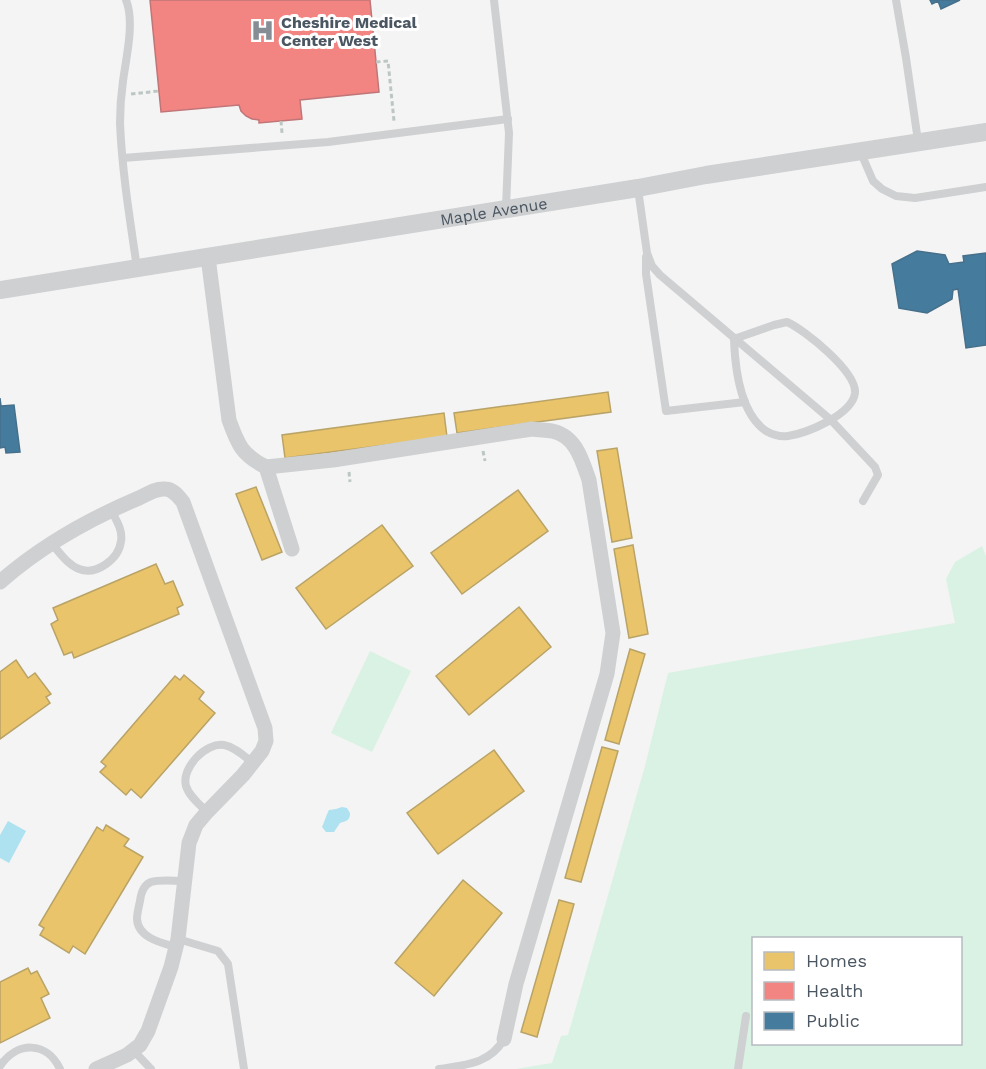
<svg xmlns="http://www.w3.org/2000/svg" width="986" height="1069" font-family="'Work Sans',sans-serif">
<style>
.green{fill:#d9f2e3;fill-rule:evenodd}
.water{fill:#aee2f0}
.homes{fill:#e9c46a;stroke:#b9a367;stroke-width:1.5}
.health{fill:#f28482;stroke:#c07678;stroke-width:1.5}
.public{fill:#457b9d;stroke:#46708b;stroke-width:1.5}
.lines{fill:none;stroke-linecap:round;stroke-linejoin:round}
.path{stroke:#bcc7c4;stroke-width:3;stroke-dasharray:4.5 3;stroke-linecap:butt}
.service{stroke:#ced0d2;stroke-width:8}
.minor{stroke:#ced0d2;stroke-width:15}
.tertiary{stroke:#ced0d2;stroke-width:18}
.labels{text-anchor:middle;stroke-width:6;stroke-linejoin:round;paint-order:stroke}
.poi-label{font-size:16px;font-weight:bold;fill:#4a5661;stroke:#fff;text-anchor:start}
.street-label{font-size:16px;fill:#4a5661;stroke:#fff}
</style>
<rect width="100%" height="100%" fill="#f4f4f4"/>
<g class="green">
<path d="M982,546L986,556V1069H516L552,1063L561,1036L568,1035L645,766L668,673L751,658L955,623L946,579L955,562ZM754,938H960V1044H754Z"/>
<path d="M370,651L411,671L372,752L331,733Z"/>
</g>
<g class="water">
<path d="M342,807L347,808L350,813C350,821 346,821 340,823L334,832H326L322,827C323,825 328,811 329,810L336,809Z"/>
<path d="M8,821L26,831L9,863L0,858V835Z"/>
</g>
<g class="homes">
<path d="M608,392L611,412L457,433L454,413Z"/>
<path d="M444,413L447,437L285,458L282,435Z"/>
<path d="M617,448L632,538L612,542L597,451Z"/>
<path d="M256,487L282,552L262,560L236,494Z"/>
<path d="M518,490L548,531L462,594L431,553Z"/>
<path d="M382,525L413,566L326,629L296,588Z"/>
<path d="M633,545L648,634L629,638L614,549Z"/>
<path d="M156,564L165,584L173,581L183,605L177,608L179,614L74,658L72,652L64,655L51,624L58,620L53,608Z"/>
<path d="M519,607L551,647L469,715L436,676Z"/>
<path d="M630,649L645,654L619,744L605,740Z"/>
<path d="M16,660L28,678L35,673L51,694L46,697L50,703L0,739V672Z"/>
<path d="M184,675L204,692L199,699L215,713L141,798L131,789L126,795L100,772L106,766L101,762L175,676L180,680Z"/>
<path d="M602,747L618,751L581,882L565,878Z"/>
<path d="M494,750L524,791L438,854L407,813Z"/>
<path d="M106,825L129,839L124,846L143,857L85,954L73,946L69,953L40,935L44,928L39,925L97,827L103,831Z"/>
<path d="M463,880L502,913L434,996L395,963Z"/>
<path d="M559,900L574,904L537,1037L521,1032Z"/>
<path d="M28,968L31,974L37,971L49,994L41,998L50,1018L0,1043V982Z"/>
</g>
<path class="health" d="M150,0H370L379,92L300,100L302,119L259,123V120L252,119L246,116L241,111L239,105L161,112Z"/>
<g class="public">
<path d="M930,0H960L941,9L938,1L932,4Z"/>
<path d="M917,251L945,255L949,264L964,262L963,256L986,253V345L966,348L958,289L953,290L952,299L927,313L899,308L892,264Z"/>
<path d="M0,398L1,406L14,405L20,452L6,453L5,447L0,448Z"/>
</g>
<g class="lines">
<g class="path">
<path d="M376,62L388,61L394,121"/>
<path d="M131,94L159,91"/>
<path d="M281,121L282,133"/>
<path d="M483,451L485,461"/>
<path d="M349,472L350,482"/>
</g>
<g class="service">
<path d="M126,0C135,22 126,58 123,81C121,95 120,109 120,123C122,171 130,220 137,268"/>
<path d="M494,0L509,133L506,208"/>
<path d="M896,0L906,58L918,141"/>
<path d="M861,153L873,181L882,189L896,196L915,198L986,187"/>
<path d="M123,158L328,142L508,119"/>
<path d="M638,189L647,253L652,266L660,275L831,420L875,467L878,475L863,501"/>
<path d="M646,257V274L666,411L745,402"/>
<path d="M787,322C805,330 857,372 855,393C852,415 807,433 788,436C781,437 773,435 766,431C740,413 735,368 734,339L774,325Z"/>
<path d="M52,544C60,553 68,565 79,569C96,576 119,559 121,541C123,530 116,520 111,510"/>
<path d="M207,812C199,804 189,796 186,786C181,768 206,742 224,745C235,747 244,756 253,763"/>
<path d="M178,939L218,951L228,964L244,1069"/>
<path d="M176,947C162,943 138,938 137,919C137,913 139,906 140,901C141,893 143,885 151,882C160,879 174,881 184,881"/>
<path d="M133,1050L151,1069"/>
<path d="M0,1066C17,1041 47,1041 60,1069"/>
<path d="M439,1069C465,1065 490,1064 504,1039"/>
<path d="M738,1069L746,1016"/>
</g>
<g class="minor">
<path d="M208,257L229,420C238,445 242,455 266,467L292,549"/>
<path d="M266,467L333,460L532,429C539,430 546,430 552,431C576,436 582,460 589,480L613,633L607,674L516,984L504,1039"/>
<path d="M0,582C41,546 89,519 139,498C147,494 156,488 165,489C173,489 178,496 183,502L265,728L266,741L262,751L243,775L207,812L196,825L189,843L178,939L171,967L148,1031L140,1045L127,1055L96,1069"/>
</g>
<path class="tertiary" id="s1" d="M0,290L638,188L706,175L986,132"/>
</g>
<defs>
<symbol id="hospital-bare" viewBox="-9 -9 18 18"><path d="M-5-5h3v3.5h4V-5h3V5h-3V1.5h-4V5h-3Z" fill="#868d94" stroke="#fff" stroke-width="2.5" paint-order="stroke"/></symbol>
</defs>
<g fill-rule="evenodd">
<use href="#hospital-bare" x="246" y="14" width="33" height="33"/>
</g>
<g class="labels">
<g class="poi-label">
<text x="281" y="28">Cheshire Medical<tspan x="281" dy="18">Center West</tspan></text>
</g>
<g class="street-label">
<text dy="6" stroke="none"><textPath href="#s1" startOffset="500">Maple Avenue</textPath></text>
</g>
</g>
<rect x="752" y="937" width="210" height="108" fill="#ffffff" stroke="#b7bbc0" stroke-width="1.5"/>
<rect x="764" y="952" width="30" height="18" fill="#e9c46a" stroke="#b7bbc0" stroke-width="1.5"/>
<text x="806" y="967" font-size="18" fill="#4a5661">Homes</text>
<rect x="764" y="982" width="30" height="18" fill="#f28482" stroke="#b7bbc0" stroke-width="1.5"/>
<text x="806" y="997" font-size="18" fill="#4a5661">Health</text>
<rect x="764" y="1012" width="30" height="18" fill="#457b9d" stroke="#b7bbc0" stroke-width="1.5"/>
<text x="806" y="1027" font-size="18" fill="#4a5661">Public</text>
</svg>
